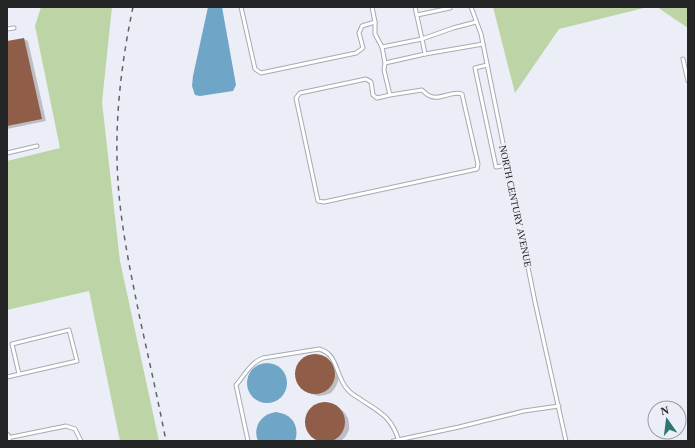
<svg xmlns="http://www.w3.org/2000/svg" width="695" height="448" font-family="'Times New Roman',serif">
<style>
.green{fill:#bdd5a6}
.water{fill:#6fa6c7}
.shadow{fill:#0003}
.building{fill:#905d48}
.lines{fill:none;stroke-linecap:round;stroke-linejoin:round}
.service-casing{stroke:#a7aab1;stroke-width:5}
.minor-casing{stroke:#a7aab1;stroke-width:8}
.service{stroke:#fff;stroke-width:3}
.minor{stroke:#fff;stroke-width:6}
.rail{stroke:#616367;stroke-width:1.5;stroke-dasharray:5 5;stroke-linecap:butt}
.labels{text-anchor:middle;stroke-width:4;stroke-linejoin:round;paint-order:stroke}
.street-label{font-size:10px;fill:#242527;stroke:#ebeef6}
</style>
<rect width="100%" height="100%" fill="#ebeef6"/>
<g class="green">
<path d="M41,7H112L102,102L120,261L159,441H120L89,291L7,310V161L60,148L35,26Z"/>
<path d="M493,7H648L559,29L515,93Z"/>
<path d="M657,7H688V28Z"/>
</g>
<g class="water">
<path d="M208,7H222L236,85L233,91L200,96L195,95L192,86L193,76Z"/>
<circle cx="267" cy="383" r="20"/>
<path d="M276,412C292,414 300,426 295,441H258C252,426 262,414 276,412Z"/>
</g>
<g class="shadow">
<path d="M24,39L28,41L46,121L7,129V42Z"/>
<path d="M317,355L323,357L334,364L339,376L338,382L335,388L331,393L325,395L318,396L312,394L302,388L298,383L296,372L301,361L306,358Z"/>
<path d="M328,404L339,408L344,412L348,418L349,424V430L346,436L341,441H320L312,436L307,426L308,414L316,406Z"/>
</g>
<g class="building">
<path d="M24,38L42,119L7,126V41Z"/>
<circle cx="315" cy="374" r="20"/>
<circle cx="325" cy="422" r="20"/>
</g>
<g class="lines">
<defs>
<g id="service">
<path d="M241,7L255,69L261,73L356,53L363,48L359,33L362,26L375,22"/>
<path d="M372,7L375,22V34L382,47"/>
<path d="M415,7L422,39L382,47L385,63L425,54"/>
<path d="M471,7L481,34L535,302L566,441"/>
<path d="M417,15L450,8"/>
<path d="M476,22L453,28L422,39L425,54L483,44"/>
<path d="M7,29L14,28"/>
<path d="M683,59L688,81"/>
<path d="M385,63L384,70L390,95L422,90C424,92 427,95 430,96C440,101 452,90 462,94L478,164L477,169L324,202L318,201L296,98L300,93L366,79L371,82L373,95L377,98L390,95"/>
<path d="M487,65L475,68L496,167L507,165"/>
<path d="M7,153L37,146"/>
<path d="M7,377L77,361L69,330L12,344L19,374"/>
<path d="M7,438L66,426L75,429L81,441"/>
<path d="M248,441L236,385C245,375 250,363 263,358L319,349C339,354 335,377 348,390C351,394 356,396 360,399C381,413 391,416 399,441"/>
<path d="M393,441L459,427L524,411L559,406"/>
</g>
<path id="minor" d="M7,436L8,441"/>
</defs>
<use href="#service" class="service-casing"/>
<use href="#minor" class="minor-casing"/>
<use href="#service" class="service"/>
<use href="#minor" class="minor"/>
<path class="rail" d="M133,7C121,64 114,123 118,182C121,228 131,274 140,319C149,360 158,400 166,441"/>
</g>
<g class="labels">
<g class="street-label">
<text transform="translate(516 206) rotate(78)" y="4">NORTH CENTURY AVENUE</text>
</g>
</g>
<rect width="695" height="448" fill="none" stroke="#242527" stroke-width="16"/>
<g transform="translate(667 420) rotate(346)"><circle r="19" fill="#ebeef6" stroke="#9b9ea3"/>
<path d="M0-3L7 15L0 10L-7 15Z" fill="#2c7572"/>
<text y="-6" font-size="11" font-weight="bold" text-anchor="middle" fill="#242527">N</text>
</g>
</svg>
